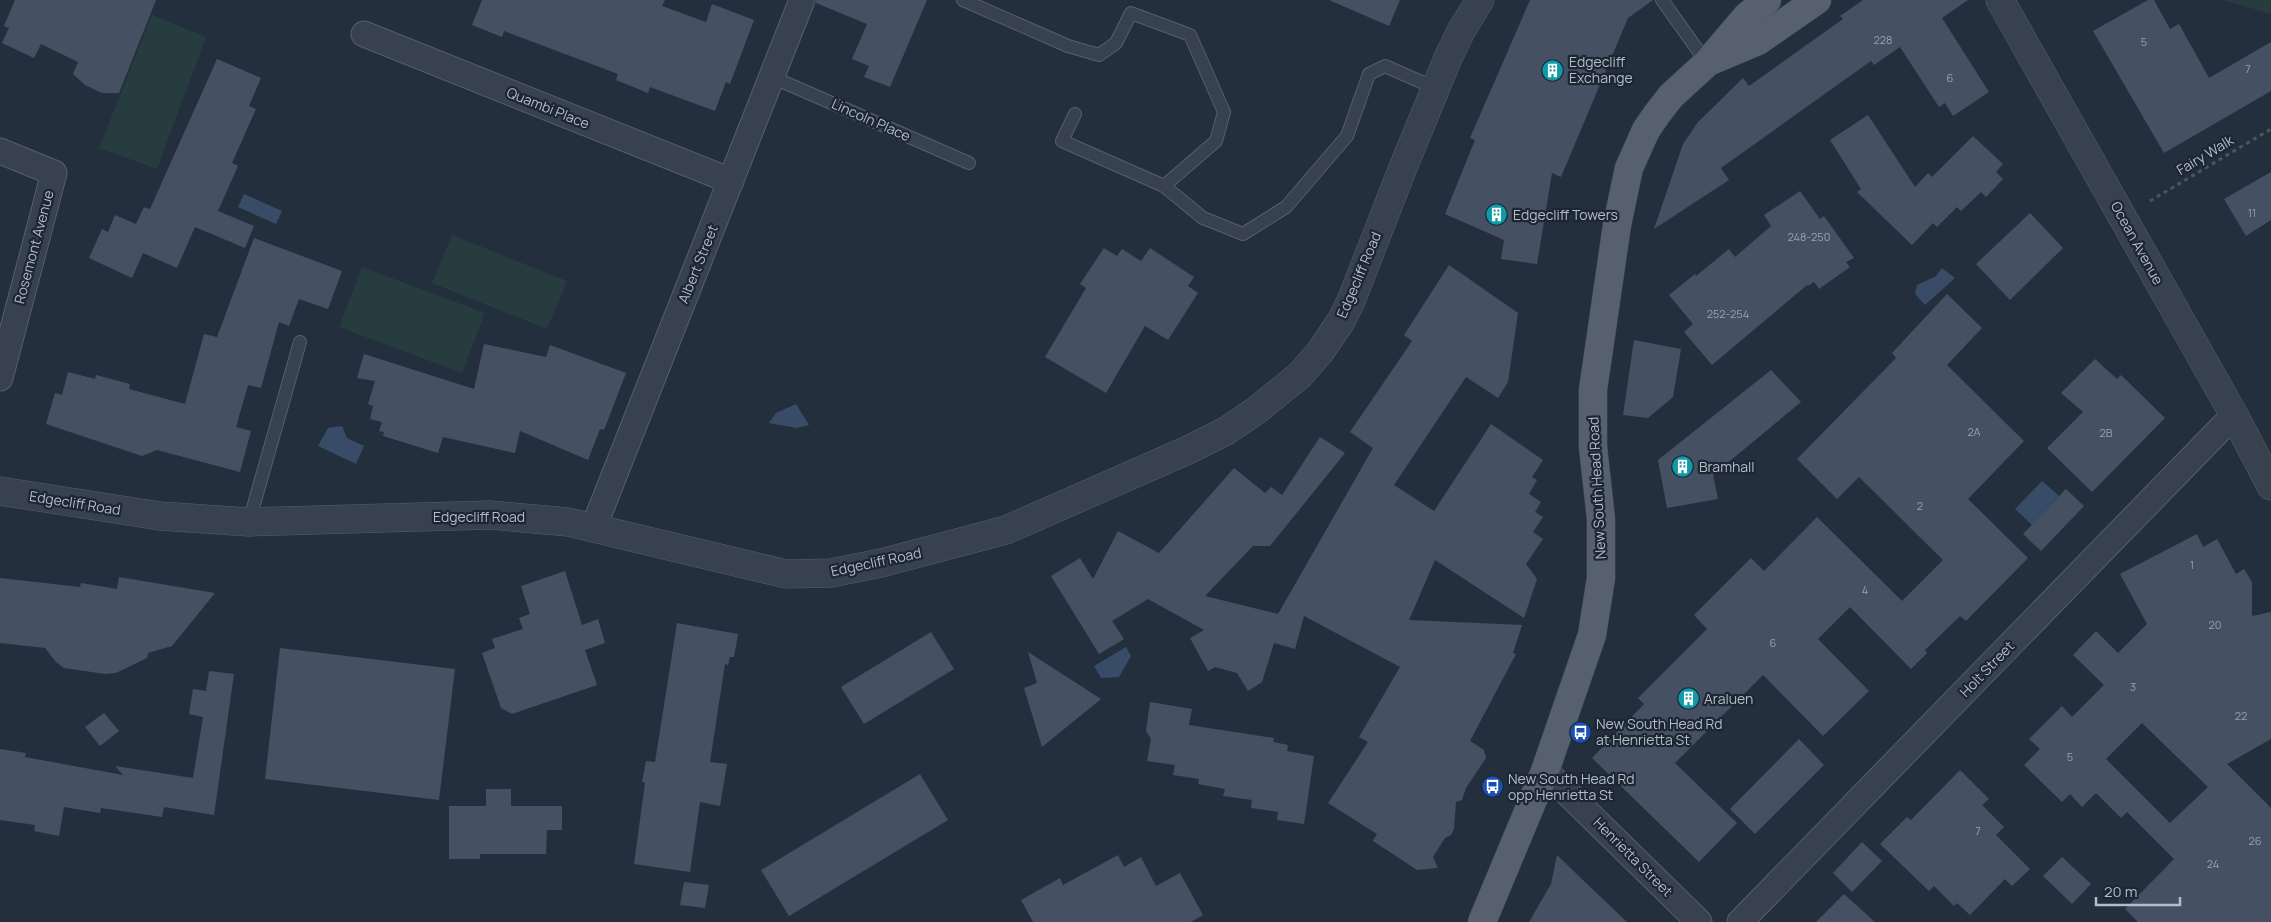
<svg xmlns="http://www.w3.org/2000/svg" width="2271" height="922" font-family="Manrope,sans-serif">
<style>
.green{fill:#263c3f}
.water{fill:#394c67}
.building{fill:#455162;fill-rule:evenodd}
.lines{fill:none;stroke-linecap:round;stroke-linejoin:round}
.service-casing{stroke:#565f6c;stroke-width:14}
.minor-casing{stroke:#565f6c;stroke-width:27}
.tertiary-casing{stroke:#565f6c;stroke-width:29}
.primary-casing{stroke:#414a57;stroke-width:29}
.path{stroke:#44595c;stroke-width:3;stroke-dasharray:4 4;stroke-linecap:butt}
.service{stroke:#38414e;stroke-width:12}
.minor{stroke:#38414e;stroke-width:25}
.tertiary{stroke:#38414e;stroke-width:28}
.primary{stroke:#56606e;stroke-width:28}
.labels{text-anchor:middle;stroke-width:4.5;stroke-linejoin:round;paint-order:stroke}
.number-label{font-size:11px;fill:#98a1af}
.poi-label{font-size:14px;fill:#b4bcc9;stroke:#1d2633;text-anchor:start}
.street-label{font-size:14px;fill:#b4bcc9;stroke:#1d2633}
</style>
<rect width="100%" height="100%" fill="#242f3e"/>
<g class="green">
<path d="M2224,0H2271V14L2223,0Z"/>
<path d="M152,15L206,37L157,169L99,148Z"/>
<path d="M452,235L567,281L547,329L432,283Z"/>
<path d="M362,267L485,313L462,373L339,327Z"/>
</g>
<g class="water">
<path d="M244,194L282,211L276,224L238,207Z"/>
<path d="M1942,268L1955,278L1925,305L1915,294L1917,285L1936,276Z"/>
<path d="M796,404L809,425L797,428L769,423L776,413Z"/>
<path d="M342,426L347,438L364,446L356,464L318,446L328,428Z"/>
<path d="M2042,481L2059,496L2032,525L2015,509Z"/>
<path d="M1126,647L1131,656L1119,677L1101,678L1094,666Z"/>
</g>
<g class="building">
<path d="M15,0H156L119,93H102L85,85L73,74L78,62L41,44L34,58L2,43L9,28L4,26Z"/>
<path d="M482,0H665L662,6L706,22L712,4L754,20L730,84L726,82L715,111L650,87L648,93L616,80L618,74L504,31L502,37L472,25Z"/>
<path d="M816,0H927L890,87L864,77L869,66L852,59L867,24L816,3Z"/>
<path d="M1329,0H1400L1389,26Z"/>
<path d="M1530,0H1653L1628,18L1561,177L1552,173L1537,264L1501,259L1504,240L1445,214L1475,140L1470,138Z"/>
<path d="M1863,0H1968L1942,18L1989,92L1953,116L1945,103L1939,107L1900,47L1874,65L1871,61L1721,168L1729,180L1654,229L1683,144L1698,122L1743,78L1749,86L1843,19L1840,16Z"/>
<path d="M2148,0H2154L2170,29L2179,24L2209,78L2271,42V91L2164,153L2093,31Z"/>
<path d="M217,59L261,78L249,106L256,109L232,163L238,166L218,211L254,226L245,248L195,227L177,268L143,253L132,278L89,258L102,229L108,232L115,215L136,224L144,207L150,209Z"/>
<path d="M1868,115L1915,187L1928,173L1932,177L1973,136L2003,164L1996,172L2003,179L1986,197L1981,192L1961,211L1957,207L1937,227L1933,223L1912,245L1857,192L1861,189L1830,140Z"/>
<path d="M2271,172V220L2246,236L2224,199Z"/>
<path d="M1800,191L1820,219L1824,216L1854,258L1846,262L1850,267L1819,289L1814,282L1808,286L1807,285L1712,365L1684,332L1693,324L1669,295L1695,274L1696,276L1729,249L1735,257L1771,226L1764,215Z"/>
<path d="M2030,213L2063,248L2010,300L1976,264Z"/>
<path d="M254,238L342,271L328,309L299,299L289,326L279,322L261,388L248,385L236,427L251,431L240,472L157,450L142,456L46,424L55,393L62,395L68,372L95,379L96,375L130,384L129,389L185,404L204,334L217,337Z"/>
<path d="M1104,248L1117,256L1122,249L1141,261L1150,248L1194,277L1188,286L1198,293L1168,340L1145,326L1106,393L1045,357L1086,288L1080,284Z"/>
<path d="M1449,265L1518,313L1508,382L1498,398L1466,377L1394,485L1434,511L1491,424L1543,460L1532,477L1537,480L1529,494L1541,502L1535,512L1543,517L1533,532L1543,539L1526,564L1537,579L1524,618L1435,560L1409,620L1522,625L1513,653L1516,654L1470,741L1484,750L1486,758L1466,788L1462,800L1456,802L1454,829L1451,835L1445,838L1433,857L1438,868L1417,870L1373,841L1377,834L1328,803L1368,742L1359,737L1400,667L1304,616L1295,649L1274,643L1262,682L1248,691L1237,673L1215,667L1208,671L1190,638L1204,630L1148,599L1112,621L1124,639L1099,654L1051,576L1080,558L1093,579L1118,531L1159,553L1234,468L1265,493L1271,487L1282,495L1320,437L1345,453L1270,546H1253L1205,596L1278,614L1373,448L1350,432L1412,341L1404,335Z"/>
<path d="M1947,294L1982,328L1947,365L2024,441L1968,499L2028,558L1966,621L1960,616L1925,650L1927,653L1911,669L1850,607L1818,639L1869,691L1823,736L1763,675L1675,763L1737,823L1699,862L1592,758L1644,704L1638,698L1707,629L1694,615L1751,558L1764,571L1817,517L1902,601L1943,560L1859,477L1837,499L1797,459L1896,358L1892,353Z"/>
<path d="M1634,340L1681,349L1673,397L1648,418L1623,415Z"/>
<path d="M484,344L546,357L550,345L626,373L604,430L600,429L588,460L520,431L515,453L443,437L438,453L383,436L384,432L379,431L382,422L370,419L373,406L368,404L375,381L357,378L364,354L474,389Z"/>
<path d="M2095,359L2117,379L2121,375L2165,418L2092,492L2047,448L2083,412L2061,393Z"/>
<path d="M1771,370L1801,402L1713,475L1718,499L1667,508L1658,460Z"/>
<path d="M2066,489L2084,506L2041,551L2023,534Z"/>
<path d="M2197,534L2203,547L2217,539L2236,574L2244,569L2252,582V616L2271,612V739L2227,764L2271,808V922H2138L2125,909L2174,859L2127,812L2121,818L2096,793L2082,807L2070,794L2062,802L2024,765L2040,749L2029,739L2062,706L2072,717L2104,685L2073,655L2096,631L2118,653L2147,624L2120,574ZM2142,723L2208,787L2170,823L2106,759Z"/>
<path d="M565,571L582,625L598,619L605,643L585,650L597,685L512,714L501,708L482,653L495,648L492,639L523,629L519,618L530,614L521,586Z"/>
<path d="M119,577L215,593L172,646L148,653L147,658L116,673L105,674L64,668L56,662L45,648L0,643V578L80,587L81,583L117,589Z"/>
<path d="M677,623L738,634L734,657H730L728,665L725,664L710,762L727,764L720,806L700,802L690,872L634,864L645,783L642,782L646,761L655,762Z"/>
<path d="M931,632L954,669L864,724L841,687Z"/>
<path d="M280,648L455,669L439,800L265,779Z"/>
<path d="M1028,652L1101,699L1042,747L1024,688L1037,683Z"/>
<path d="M209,671L234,674L214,815L164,807L162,817L101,808L100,813L64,807L59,836L34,831L35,825L0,820V749L26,753L25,757L123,775L115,766L193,778L203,717L189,714L193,689L206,691Z"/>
<path d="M1150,702L1192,709L1189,725L1274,738L1273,742L1288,745L1287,751L1314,756L1304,824L1277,820L1278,812L1251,808L1252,800L1223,796L1225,789L1198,784L1199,779L1173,775L1175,765L1147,761L1151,739L1146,731Z"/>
<path d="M104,713L119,731L100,746L85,727Z"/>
<path d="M1799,739L1824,765L1755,834L1730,809Z"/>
<path d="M1960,770L1989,799L1982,805L2004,827L1996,835L2030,869L2012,886L2005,879L1970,915L1957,903L1954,906L1934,886L1929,891L1880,844L1907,817L1911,820Z"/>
<path d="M920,774L948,820L789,916L761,870Z"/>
<path d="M486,789H511V806H562V830H547L546,854H480V859H449V806H486Z"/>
<path d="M1862,842L1882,861L1852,892L1833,873Z"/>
<path d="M1118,855L1124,867L1141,857L1156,886L1180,873L1203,915L1191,922H1033L1021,900L1060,878L1063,885Z"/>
<path d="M1557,855L1585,882L1627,922H1529L1551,884Z"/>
<path d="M2062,857L2091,884L2072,904L2043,876Z"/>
<path d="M684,882L709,885L705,908L680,905Z"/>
<path d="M1844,894L1875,922H1816Z"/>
</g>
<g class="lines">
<defs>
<g id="service">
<path d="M963,0L1068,46L1099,55L1116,43L1131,13L1190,35L1224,112L1216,141L1164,186L1062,141L1075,114"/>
<path d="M1662,0L1707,63"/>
<path d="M772,77L969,163"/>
<path d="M1164,186L1203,218L1243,234L1286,207L1347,136L1369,74L1385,66L1435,88"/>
<path d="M249,522L300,342"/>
</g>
<g id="minor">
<path d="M364,34L731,181"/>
<path d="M0,151L54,173L0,378"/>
<path d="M593,529L802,0"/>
<path d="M1545,771L1699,922"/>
<path d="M1740,922L2234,415"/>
</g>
<g id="tertiary">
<path d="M2000,0L2234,415L2271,486"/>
<path d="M0,491L160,516L249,522L490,515L568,522L786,574L831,573L881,563L1006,530L1188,450L1226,431L1257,410L1300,375L1320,352L1341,321L1351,301L1402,170L1448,58L1461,31L1480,0"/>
</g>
<g id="primary">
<path d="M1713,60L1758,41L1817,0"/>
<path d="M1482,922L1545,771L1592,635L1601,578V519L1593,447V390L1617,225L1629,168L1646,130L1657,114L1671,96L1707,63L1747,16L1767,0"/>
</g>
</defs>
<use href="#service" class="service-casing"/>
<use href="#minor" class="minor-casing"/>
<use href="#tertiary" class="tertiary-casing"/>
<use href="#primary" class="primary-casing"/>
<path class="path" d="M2150,201L2271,129"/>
<use href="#service" class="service"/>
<use href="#minor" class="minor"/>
<use href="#tertiary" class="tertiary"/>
<use href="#primary" class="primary"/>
</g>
<defs>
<symbol id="building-disc" viewBox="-11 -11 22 22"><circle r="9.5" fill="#0f9aa8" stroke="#1d2633"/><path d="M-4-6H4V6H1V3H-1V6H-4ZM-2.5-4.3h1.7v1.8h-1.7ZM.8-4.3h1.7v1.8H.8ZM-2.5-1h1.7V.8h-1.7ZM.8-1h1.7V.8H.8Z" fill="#fff"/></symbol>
<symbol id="bus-disc" viewBox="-11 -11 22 22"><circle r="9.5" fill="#1a4fb4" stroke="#1d2633"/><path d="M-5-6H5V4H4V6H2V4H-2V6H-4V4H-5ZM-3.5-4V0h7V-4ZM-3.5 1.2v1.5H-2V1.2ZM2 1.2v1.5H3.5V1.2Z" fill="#fff"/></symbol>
</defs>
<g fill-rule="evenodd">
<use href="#building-disc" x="1540" y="58" width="25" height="25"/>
<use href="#building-disc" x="1484" y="202" width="25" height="25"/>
<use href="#building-disc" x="1670" y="454" width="25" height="25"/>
<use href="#building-disc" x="1676" y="686" width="25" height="25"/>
<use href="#bus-disc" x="1568" y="720" width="25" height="25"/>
<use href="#bus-disc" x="1480" y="774" width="25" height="25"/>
</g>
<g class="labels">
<g class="number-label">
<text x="1883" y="44">228</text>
<text x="2144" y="46">5</text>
<text x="2248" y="73">7</text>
<text x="1950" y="82">6</text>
<text x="2252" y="217">11</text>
<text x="1809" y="241">248-250</text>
<text x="1728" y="318">252-254</text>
<text x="1974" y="436">2A</text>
<text x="2106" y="437">2B</text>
<text x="1920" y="510">2</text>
<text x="2192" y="569">1</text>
<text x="1865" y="594">4</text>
<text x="2215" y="629">20</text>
<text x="1773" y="647">6</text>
<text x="2133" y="691">3</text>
<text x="2241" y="720">22</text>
<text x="2070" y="761">5</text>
<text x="1978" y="835">7</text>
<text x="2255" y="845">26</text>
<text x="2213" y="868">24</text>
</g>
<g class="poi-label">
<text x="1569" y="67">Edgecliff<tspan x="1569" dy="16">Exchange</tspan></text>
<text x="1513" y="220">Edgecliff Towers</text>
<text x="1699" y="472">Bramhall</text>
<text x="1704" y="704">Araluen</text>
<text x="1596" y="729">New South Head Rd<tspan x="1596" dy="16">at Henrietta St</tspan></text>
<text x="1508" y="784">New South Head Rd<tspan x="1508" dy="16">opp Henrietta St</tspan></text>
</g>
<g class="street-label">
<text transform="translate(548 108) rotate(22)" y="5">Quambi Place</text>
<text transform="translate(871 120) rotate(24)" y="5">Lincoln Place</text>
<text transform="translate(2205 155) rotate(-31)" y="5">Fairy Walk</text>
<text transform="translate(2137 243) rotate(61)" y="5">Ocean Avenue</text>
<text transform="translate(34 247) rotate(-75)" y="5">Rosemont Avenue</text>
<text transform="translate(698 264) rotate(-68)" y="5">Albert Street</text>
<text transform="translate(1359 275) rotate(-67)" y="5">Edgecliff Road</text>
<text transform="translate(1597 488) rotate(-93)" y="5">New South Head Road</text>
<text transform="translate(75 503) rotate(9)" y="5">Edgecliff Road</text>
<text x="479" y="522">Edgecliff Road</text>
<text transform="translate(876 562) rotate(-12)" y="5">Edgecliff Road</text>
<text transform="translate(1987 669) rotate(-46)" y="5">Holt Street</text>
<text transform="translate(1633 857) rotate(45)" y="5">Henrietta Street</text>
</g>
</g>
<path d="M2096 897v8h84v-8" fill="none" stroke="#b4bcc9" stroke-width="2.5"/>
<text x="2104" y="897" font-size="15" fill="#b4bcc9" stroke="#1d2633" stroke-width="4" paint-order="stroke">20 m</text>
</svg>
